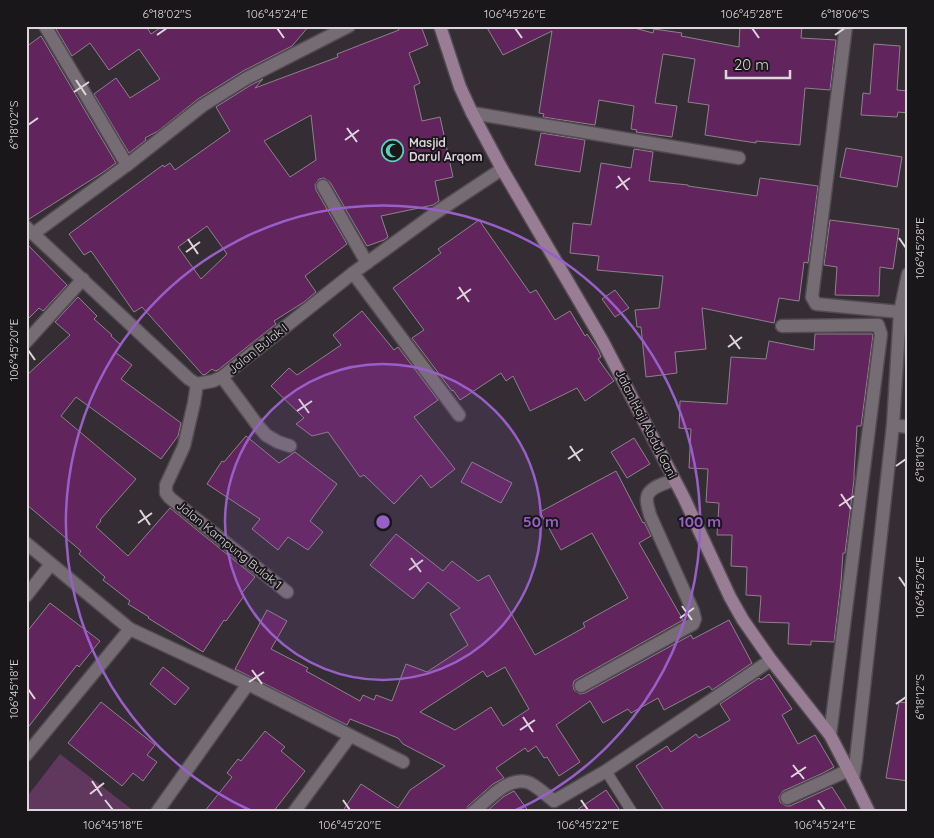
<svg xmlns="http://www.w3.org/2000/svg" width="934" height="838" font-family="Quicksand,sans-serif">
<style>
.green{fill:#60375d}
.building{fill:#61245d;stroke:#8c828a;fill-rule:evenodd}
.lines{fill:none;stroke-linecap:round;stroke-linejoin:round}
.lane-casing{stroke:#524b52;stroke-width:12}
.street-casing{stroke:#524b52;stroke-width:15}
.secondary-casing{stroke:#524b52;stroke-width:15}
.lane{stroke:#766d74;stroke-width:10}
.street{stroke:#766d74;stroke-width:12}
.secondary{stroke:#987d94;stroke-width:12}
.ticks{fill:none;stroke:#ddd7dc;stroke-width:2}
.ring{fill:none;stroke:#985fc8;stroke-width:2.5}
.labels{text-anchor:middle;stroke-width:4;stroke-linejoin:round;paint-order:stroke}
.poi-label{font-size:12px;font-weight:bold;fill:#ddd7dc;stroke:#1a171a;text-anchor:start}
.street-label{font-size:12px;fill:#ddd7dc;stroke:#1a171a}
.centre{fill:#985fc8;stroke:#1a171a;stroke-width:2.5}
.ring-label{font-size:15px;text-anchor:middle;font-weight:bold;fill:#985fc8;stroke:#1a171a;stroke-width:4;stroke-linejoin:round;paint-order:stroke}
.neatline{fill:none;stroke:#ddd7dc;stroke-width:2}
.ticks-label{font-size:12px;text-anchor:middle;fill:#ddd7dc}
</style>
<rect width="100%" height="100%" fill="#352d34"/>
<path class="green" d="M60,754L134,811V812H26V798Z"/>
<g class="building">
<path d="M146,26L151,34L163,26H309L292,46L243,71L198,99L158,131L145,138L146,140L129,153L94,94L116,78L130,98L160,79L139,49L109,70L90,43L72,56L55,27Z"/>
<path d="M397,26H421L428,45L409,53L420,83L414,86L422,121L440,117L453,177L435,181L439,201L433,205L381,216L388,237L384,240L367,246L330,182L324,178L319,179L315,185L316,190L347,244L305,276L316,292L304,302L274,321L276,324L218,370L215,371L212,369L206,374L203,375L142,307L134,312L91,251L84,255L69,234L163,165L164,167L170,163L175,170L230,131L216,107L251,85L263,79L255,88L338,57L337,54L399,30ZM311,115L316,160L290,177L264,141ZM207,226L227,254L201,279L178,247Z"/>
<path d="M486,26H627L653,33L654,29L682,33L681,36L739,47L740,26H802L801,38L836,40L830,90L805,88L800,145L756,141V143L705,135L709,105L688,102L695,59L663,54L655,103L677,106L672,137L636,132L637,130L631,129L634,106L599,100L595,125L543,117L544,114L539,113L552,31L503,55Z"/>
<path d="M41,36L116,163L102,173L29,219H26V47Z"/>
<path d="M874,44L900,46L897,90L908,91V113L898,112L897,117L861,115L863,93L870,94Z"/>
<path d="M541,133L585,140L580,172L535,165Z"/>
<path d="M846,148L902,157L897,187L840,177Z"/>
<path d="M634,149L653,152L649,181L688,185V186L757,196L760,178L818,186L808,263L804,262L799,301L779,298L774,323L702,308L706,349L675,352L677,373L646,377L641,327H637L635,310L659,308L663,276L597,270L599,256L570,253L573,223L591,225L601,163L631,168Z"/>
<path d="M479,220L530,293L536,290L555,320L570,311L585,336L587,334L598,350L601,357L598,359L614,381L585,401L577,388L530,411L513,376L506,381L501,373L460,400L453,390L452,391L412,338L424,330L393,288L441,253L438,249Z"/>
<path d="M830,220L899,229L893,269L880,267L879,296L835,295L837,267L824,265Z"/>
<path d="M26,243L67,285L43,311L39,308L26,321Z"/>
<path d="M615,290L629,308L615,317L602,299Z"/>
<path d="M78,297L97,316L94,319L112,335L111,336L121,345L115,352L132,365L121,379L181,423L178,436L161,459L76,397L61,416L136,479L100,520L101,521L96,527L128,556L170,508L255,577L241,594L244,596L226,621L224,620L203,652L148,618L149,617L128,604L130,601L103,580L105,577L79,554L81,551L26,504V376L70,335L55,322Z"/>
<path d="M362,311L394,350L398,347L438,400L414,417L455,469L431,488L421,475L394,504L364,475L360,477L328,432L312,436L296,424L304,418L271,386L289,368L297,375L341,345L333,335Z"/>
<path d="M815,334H872L873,335L861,426H857L854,474V479L845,553H843L841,582L834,642L811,641V645L788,644L789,623L759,622L761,596L746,595L747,567L731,566L732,535H717L719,503L706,502L708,469L689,468L691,429L679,428L680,401L727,404L731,357L766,359L769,341L814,350Z"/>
<path d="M246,436L279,463L295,452L337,484L310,521L323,532L308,550L288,537L278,550L252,529L260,519L207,484L222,461L224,462Z"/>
<path d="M634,438L650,464L627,478L611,452Z"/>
<path d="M472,462L512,483L501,503L461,482Z"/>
<path d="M616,471L643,523L644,522L651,536L639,543L683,620L577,679L574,681L573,685L574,690L580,694L585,693L691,635L693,639L729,620L752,663L712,690L709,686L664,710L658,698L631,713L628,709L603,723L590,701L556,725L580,762L559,776L547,757L544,758L536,746L528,752L525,748L496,768L504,778L493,784L468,806L465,812H342L361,784L398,808L410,790L445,766L403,744L398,738L350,719L347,725L235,669L267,610L287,621L271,649L308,668L306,671L360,701L363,695L374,700L376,695L392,701L406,664L427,672L468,645L450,614L460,608L428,582L413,599L370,565L396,534L443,571L452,561L478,581L489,575L535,655L585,627L583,623L628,598L592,533L561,550L540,512ZM505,667L529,709L503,726L491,707L455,730L420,712L483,671L487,677Z"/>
<path d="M50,603L100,641L79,667L77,665L26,730V633Z"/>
<path d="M163,667L189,688L175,705L150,684Z"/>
<path d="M769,674L792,709L782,715L798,744L815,735L834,767L823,773L783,791L779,797L780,802L786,806H790L832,787L848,812H665L636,766L667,746L671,752L696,734L699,738L730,720L720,704L759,678L761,680Z"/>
<path d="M101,702L155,745L147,755L157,762L143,781L133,773L122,786L68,743Z"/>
<path d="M899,702L908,703V781L886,778Z"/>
<path d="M265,731L285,747L281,751L305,771L273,812H204L232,777L227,773L238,759L241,761Z"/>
<path d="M606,790L621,812H574Z"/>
<path d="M514,791L529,812H486L503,797Z"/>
</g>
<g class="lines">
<defs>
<path id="lane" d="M606,771L632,812"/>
<g id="street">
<path d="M45,26L127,165"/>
<path d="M846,26L812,297L816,304L900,312"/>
<path d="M472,113L739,158"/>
<path d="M323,186L367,263"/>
<path d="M26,227L189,379L197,384L213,381L222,377L353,273L434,214L502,169"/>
<path d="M33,234L127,165L202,106L247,78L349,26"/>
<path d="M353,273L459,415"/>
<path d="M782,326L878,325L881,334L830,735"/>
<path d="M26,342L83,279"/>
<path d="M222,377L259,427L266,435L278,442L290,446"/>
<path d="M197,384L194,403L184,446L166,485V493L170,498L287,592"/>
<path d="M893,425L908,427"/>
<path d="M26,543L130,629L248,684L403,762"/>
<path d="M26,596L51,564"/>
<path d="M581,686L693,624L695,619L693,611L650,515C649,510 646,503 647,498C648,487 666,483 674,480"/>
<path d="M26,755L130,629"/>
<path d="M853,779L856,760L893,425L900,312L908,274"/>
<path d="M787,798L849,770"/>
<path d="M157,812L248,684"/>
<path d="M294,812L350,736"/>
<path d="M473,812C488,800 507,777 527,782C535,784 547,796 554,801L606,771L771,660"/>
</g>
<path id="secondary" d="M440,26L460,87L472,113L502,169L602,340L684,498L730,597L743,620L771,660L830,735L853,779L869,812"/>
</defs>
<use href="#lane" class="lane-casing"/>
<use href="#street" class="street-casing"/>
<use href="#secondary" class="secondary-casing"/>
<use href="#lane" class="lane"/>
<use href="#street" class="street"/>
<use href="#secondary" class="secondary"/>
</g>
<path class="ticks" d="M277,28L284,38M515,28L522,38M752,28L759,38M157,35L167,28M835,35L845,28M76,80L86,95M74,92L89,82M28,125L38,118M347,128L357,142M345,140L359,130M618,176L628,190M616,188L630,178M899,238L906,248M188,239L198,254M186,252L200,242M459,287L469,302M457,299L471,289M730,335L740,349M728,347L742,337M28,350L35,360M299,399L309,413M297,411L312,401M570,446L580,461M568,459L583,449M896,466L906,459M841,494L851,509M839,506L854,496M140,510L150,525M138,523L152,513M411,558L421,572M409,570L423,560M899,577L906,587M682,606L692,620M680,618L694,608M252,670L262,684M249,682L264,672M28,689L35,699M896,704L906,697M523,717L533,732M520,730L535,720M793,765L804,779M791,777L806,767M92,781L102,796M90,794L104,783M105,800L113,810M343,800L350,810M581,800L588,810M818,800L825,810"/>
<circle cx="383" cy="522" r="158" fill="#985fc8" fill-opacity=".12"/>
<g class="ring">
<circle cx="383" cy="522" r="158"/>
<path d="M254 812A317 317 0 1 1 512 812"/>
</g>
<defs>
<symbol id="mosque-ring" viewBox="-11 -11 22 22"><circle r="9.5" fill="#1a171a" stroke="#5cceba" stroke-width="1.5"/><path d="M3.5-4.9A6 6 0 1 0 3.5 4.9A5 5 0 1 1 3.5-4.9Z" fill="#5cceba"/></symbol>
</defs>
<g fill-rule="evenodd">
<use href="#mosque-ring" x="380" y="138" width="25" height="25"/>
</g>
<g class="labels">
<g class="poi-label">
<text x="409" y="147">Masjid<tspan x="409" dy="14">Darul Arqom</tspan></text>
</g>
<g class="street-label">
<text transform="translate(258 349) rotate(-39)" y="4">Jalan Bulak I</text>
<text transform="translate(646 424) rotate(63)" y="4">Jalan Haji Abdul Gani</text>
<text transform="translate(229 545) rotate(39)" y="4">Jalan Kampung Bulak 1</text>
</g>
</g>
<circle cx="383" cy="522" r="8" class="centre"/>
<g class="ring-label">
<text x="541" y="527">50 m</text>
<text x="700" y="527">100 m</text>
</g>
<rect width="934" height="838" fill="none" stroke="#1a171a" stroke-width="55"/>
<path d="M726 70v8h64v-8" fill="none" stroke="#ddd7dc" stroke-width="2.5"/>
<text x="734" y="70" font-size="15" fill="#ddd7dc" stroke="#1a171a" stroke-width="4" paint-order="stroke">20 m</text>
<rect x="28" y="28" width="878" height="782" class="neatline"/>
<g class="ticks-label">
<text x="167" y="18">6°18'02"S</text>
<text x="277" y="18">106°45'24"E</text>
<text x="515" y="18">106°45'26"E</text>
<text x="752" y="18">106°45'28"E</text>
<text x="845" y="18">6°18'06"S</text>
<text transform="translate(14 125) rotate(-90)" y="4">6°18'02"S</text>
<text transform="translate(920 248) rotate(-90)" y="4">106°45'28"E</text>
<text transform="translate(14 350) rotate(-90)" y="4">106°45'20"E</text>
<text transform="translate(920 459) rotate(-90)" y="4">6°18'10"S</text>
<text transform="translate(920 587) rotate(-90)" y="4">106°45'26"E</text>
<text transform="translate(14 689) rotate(-90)" y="4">106°45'18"E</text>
<text transform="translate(920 697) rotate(-90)" y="4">6°18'12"S</text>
<text x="113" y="829">106°45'18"E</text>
<text x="350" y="829">106°45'20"E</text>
<text x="588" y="829">106°45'22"E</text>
<text x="825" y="829">106°45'24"E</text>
</g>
</svg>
